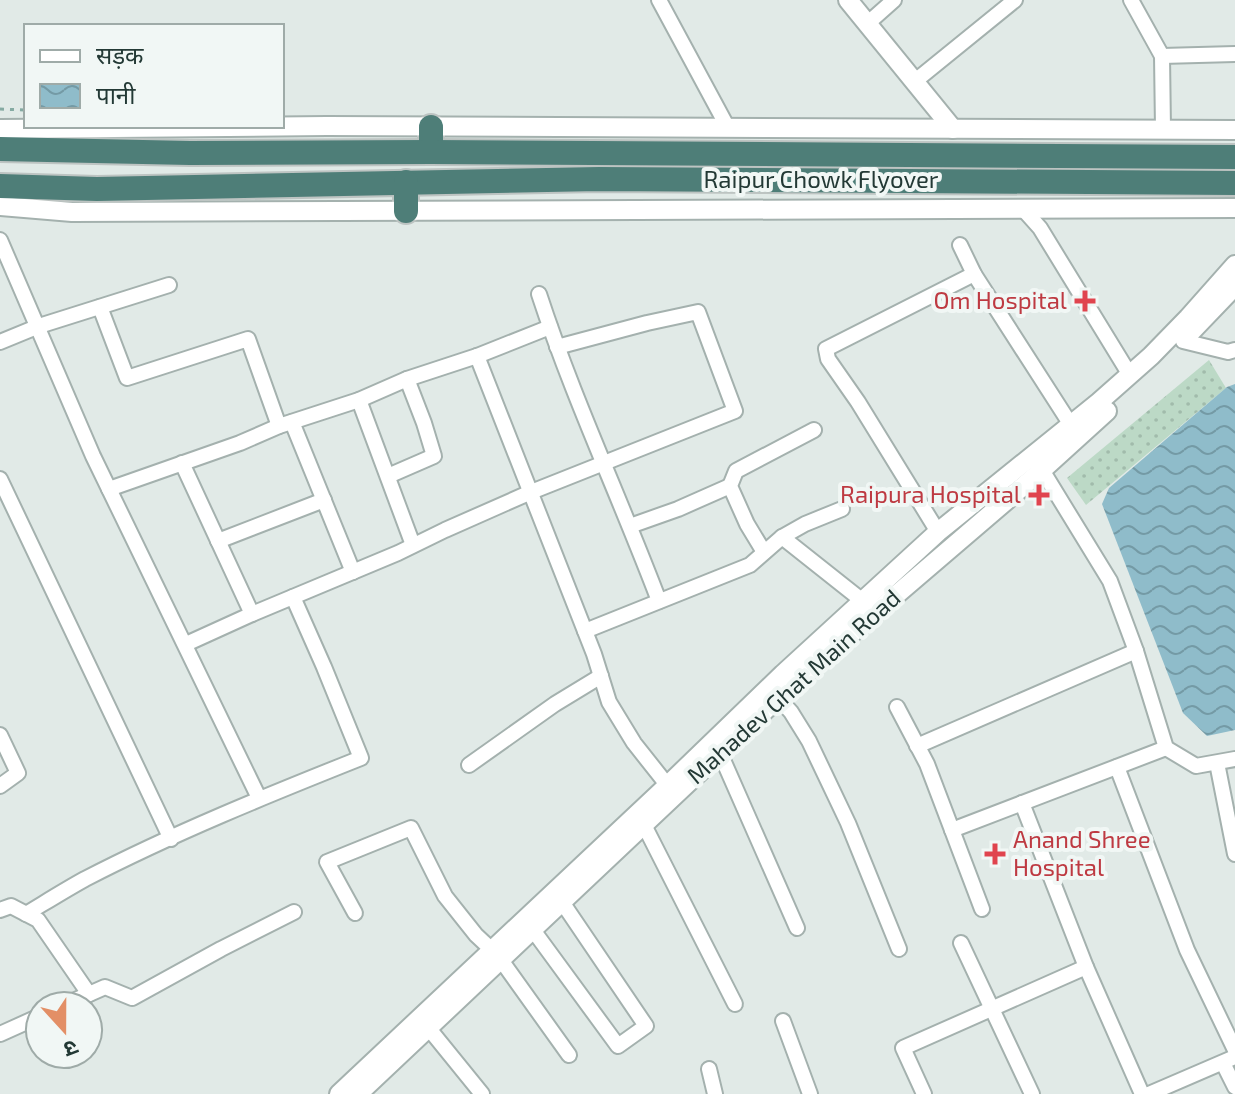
<svg xmlns="http://www.w3.org/2000/svg" width="1235" height="1094" font-family="'Exo 2','Noto Sans Devanagari',sans-serif">
<style>
.park{fill:url(#park-dots)}
.water{fill:url(#water-waves)}
.lines{fill:none;stroke-linecap:round;stroke-linejoin:round}
.minor-casing{stroke:#a4b1ae;stroke-width:18}
.tertiary-casing{stroke:#a4b1ae;stroke-width:22}
.trunk-casing{stroke:#bdc4c2;stroke-width:28}
.path{stroke:#85aaa2;stroke-width:3;stroke-dasharray:4 6;stroke-linecap:butt}
.minor{stroke:#fff;stroke-width:14}
.tertiary{stroke:#fff;stroke-width:18}
.trunk{stroke:#4e7e78;stroke-width:24}
.health-dot{fill:#e0444e;stroke:#f1f7f5;stroke-width:3}
.labels{text-anchor:middle;stroke-width:8;stroke-linejoin:round;paint-order:stroke}
.street-label{font-size:24px;fill:#233935;stroke:#f1f7f5}
.health-label{font-size:24px;fill:#be3a42;stroke:#f1f7f5;text-anchor:end}
</style>
<defs>
<pattern id="park-dots" width="8" height="8" patternUnits="userSpaceOnUse" patternTransform="scale(2)"><rect width="8" height="8" fill="#bcd9c6"/><path d="M2 2h.1M6 6h.1" fill="none" stroke="#a1bbab" stroke-width="1.8" stroke-linecap="round"/></pattern>
<pattern id="water-waves" width="16" height="10" patternUnits="userSpaceOnUse" patternTransform="scale(2)"><rect width="16" height="10" fill="#8fbcca"/><path d="M0 5q4-4 8 0t8 0" fill="none" stroke="#749aa5"/></pattern>
</defs>
<rect width="100%" height="100%" fill="#e1eae7"/>
<path class="park" d="M1209,360L1226,388L1086,505L1067,478Z"/>
<path class="water" d="M1235,384V730L1207,736L1183,713L1102,504L1109,488L1227,387Z"/>
<g class="lines">
<defs>
<g id="minor">
<path d="M659,0L728,128"/>
<path d="M1131,0L1162,56L1163,129"/>
<path d="M867,24L894,0"/>
<path d="M1162,56L1235,54"/>
<path d="M914,82L1015,0"/>
<path d="M1023,209L1040,228L1130,375"/>
<path d="M0,240L93,456L259,798"/>
<path d="M960,245L974,274L1071,425"/>
<path d="M539,294C573,398 620,498 659,601"/>
<path d="M100,307L127,378L248,339L279,426"/>
<path d="M1183,341L1228,352L1235,350"/>
<path d="M0,342L39,326L169,285"/>
<path d="M477,356L594,654L609,702L634,743L672,791"/>
<path d="M359,400L413,545"/>
<path d="M292,422L353,572"/>
<path d="M182,463L252,614"/>
<path d="M1035,463L1042,470L1110,581L1136,651L1166,748L1196,766L1235,759"/>
<path d="M388,476L434,456L424,423L407,379"/>
<path d="M0,479L171,839"/>
<path d="M109,489L240,443L279,426L359,400L407,379L477,356L550,327"/>
<path d="M630,526L678,509L730,486"/>
<path d="M938,532L858,402L828,359L826,349L974,274"/>
<path d="M782,537L869,606"/>
<path d="M218,541L324,500"/>
<path d="M764,552L747,524L730,486L736,471L814,430"/>
<path d="M585,631L750,565L782,537L805,524L842,509"/>
<path d="M186,644L252,614L398,553L445,530L531,492L735,411L698,312L647,323L557,347"/>
<path d="M773,692L791,712L809,741L848,823L899,949"/>
<path d="M897,707L927,764L982,909"/>
<path d="M0,735L18,773L0,786"/>
<path d="M917,746L1136,651"/>
<path d="M720,753L797,928"/>
<path d="M1217,763L1235,854"/>
<path d="M469,765L555,704L601,676"/>
<path d="M1117,767L1187,950L1235,1050"/>
<path d="M1022,803L1086,967L1142,1094"/>
<path d="M644,825L735,1004"/>
<path d="M952,830L1166,748"/>
<path d="M0,910L11,906L38,920L89,994"/>
<path d="M355,913L327,862L411,828L445,896L476,935L492,950"/>
<path d="M26,914C46,902 65,890 85,879C174,833 268,795 361,758L324,667L293,597"/>
<path d="M533,930L618,1046L646,1026L562,902"/>
<path d="M961,943L1032,1094"/>
<path d="M501,960L569,1055"/>
<path d="M62,1006L105,987L132,998L221,949L294,912"/>
<path d="M422,1020L482,1094"/>
<path d="M783,1021L810,1094"/>
<path d="M0,1034L40,1016"/>
<path d="M1223,1063L1235,1087"/>
<path d="M709,1069L715,1094"/>
<path d="M924,1094L903,1048L1086,967"/>
<path d="M1149,1094L1235,1057"/>
</g>
<g id="tertiary">
<path d="M848,0L953,129"/>
<path d="M0,129L327,126L1235,130"/>
<path d="M0,206L72,212L1235,208"/>
<path d="M1190,333L1235,286"/>
<path d="M339,1094L668,785L783,674L938,532L1099,402L1151,356L1188,318L1235,265"/>
<path d="M358,1094L778,698L875,613L1042,470L1107,411"/>
</g>
<g id="trunk">
<path d="M431,127V152"/>
<path d="M0,149L190,153L431,152L1235,157"/>
<path d="M0,186L97,189L599,179L1235,183"/>
<path d="M406,211V182"/>
</g>
</defs>
<use href="#minor" class="minor-casing"/>
<use href="#tertiary" class="tertiary-casing"/>
<use href="#trunk" class="trunk-casing"/>
<path class="path" d="M0,109L26,110"/>
<use href="#minor" class="minor"/>
<use href="#tertiary" class="tertiary"/>
<use href="#trunk" class="trunk"/>
</g>
<g class="health-dot">
<path d="M1081 289h8v8h8v8h-8v8h-8v-8h-8v-8h8z"/>
<path d="M1035 483h8v8h8v8h-8v8h-8v-8h-8v-8h8z"/>
<path d="M991 842h8v8h8v8h-8v8h-8v-8h-8v-8h8z"/>
</g>
<g class="labels">
<g class="street-label">
<text x="821" y="188">Raipur Chowk Flyover</text>
<text transform="translate(794 687) rotate(-42)" y="8">Mahadev Ghat Main Road</text>
</g>
<g class="health-label">
<text x="1067" y="309">Om Hospital</text>
<text x="1021" y="503">Raipura Hospital</text>
<text x="1013" y="848" text-anchor="start">Anand Shree<tspan x="1013" dy="28">Hospital</tspan></text>
</g>
</g>
<rect x="24" y="24" width="260" height="104" fill="#f1f7f5" stroke="#9faba8" stroke-width="2"/>
<rect x="40" y="50" width="40" height="12" fill="#ffffff" stroke="#9faba8" stroke-width="2"/>
<text x="96" y="64" font-size="24" fill="#233935">सड़क</text>
<rect x="40" y="84" width="40" height="24" fill="url(#water-waves)" stroke="#9faba8" stroke-width="2"/>
<text x="96" y="104" font-size="24" fill="#233935">पानी</text>
<g transform="translate(64 1030) rotate(159)"><circle r="38" fill="#f1f7f5" stroke="#9faba8" stroke-width="2"/>
<path d="M0-6L14 30L0 20L-14 30Z" fill="#e38f66"/>
<text y="-12" font-size="22" font-weight="bold" text-anchor="middle" fill="#233935">उ</text>
</g>
</svg>
